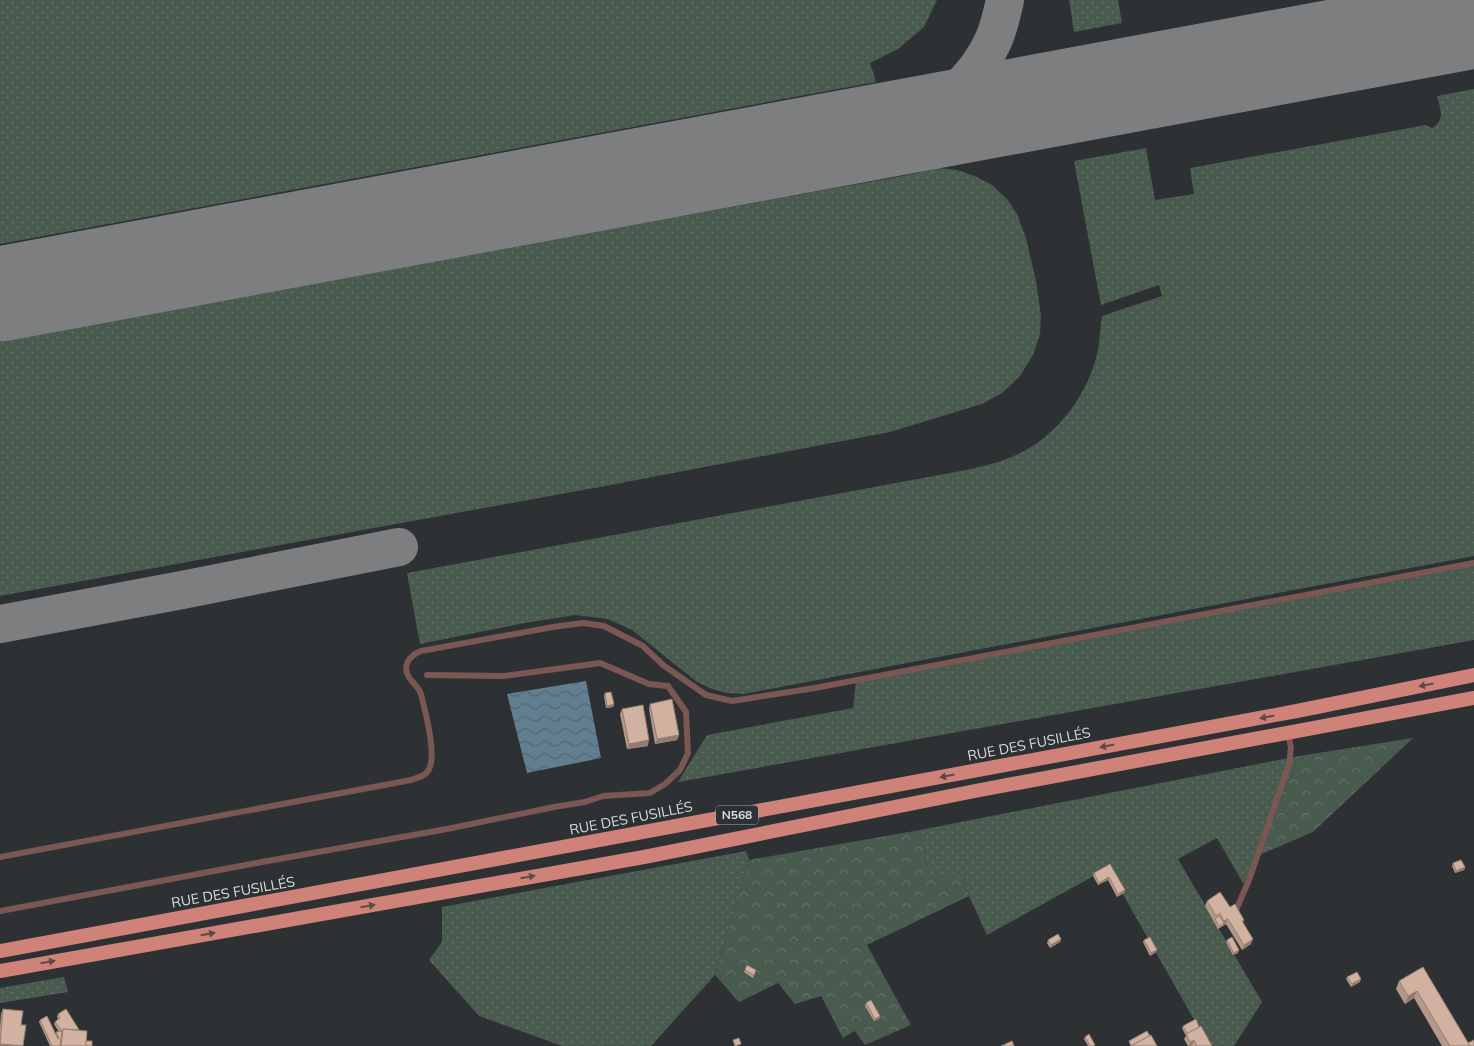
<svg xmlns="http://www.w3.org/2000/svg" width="1474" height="1046" font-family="Mulish,sans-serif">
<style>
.green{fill:url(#green-dots)}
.forest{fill:url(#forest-crowns)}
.water{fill:url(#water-waves)}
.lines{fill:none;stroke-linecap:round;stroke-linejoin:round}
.taxiway{stroke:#7c7e80;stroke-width:38}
.runway{stroke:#7c7e80;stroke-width:95}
.service{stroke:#7a5752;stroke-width:6}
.trunk{stroke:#ce8278;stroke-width:14}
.wall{fill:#b4998a}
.shaded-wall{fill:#927d70}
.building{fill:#d1b2a0;stroke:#927d70}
.oneway{fill:#5e4948}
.labels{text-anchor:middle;stroke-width:5;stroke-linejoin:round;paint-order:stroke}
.shield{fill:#2e3134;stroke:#a8aaac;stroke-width:1}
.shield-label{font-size:12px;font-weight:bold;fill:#dcdee0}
.street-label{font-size:14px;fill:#dcdee0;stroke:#2e3134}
</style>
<defs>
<pattern id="green-dots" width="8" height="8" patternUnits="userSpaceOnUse" patternTransform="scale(1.25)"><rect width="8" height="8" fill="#495a4e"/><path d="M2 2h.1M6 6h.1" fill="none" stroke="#637167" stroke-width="1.8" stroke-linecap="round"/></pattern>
<pattern id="forest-crowns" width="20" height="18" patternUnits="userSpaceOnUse" patternTransform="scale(1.25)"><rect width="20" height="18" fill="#495a4e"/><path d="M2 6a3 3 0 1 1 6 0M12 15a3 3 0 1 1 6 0" fill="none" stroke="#637167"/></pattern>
<pattern id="water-waves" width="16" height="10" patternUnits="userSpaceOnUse" patternTransform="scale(1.25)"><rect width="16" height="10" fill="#617f91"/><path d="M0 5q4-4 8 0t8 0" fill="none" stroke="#556772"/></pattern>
</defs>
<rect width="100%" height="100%" fill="#2e3134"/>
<g class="green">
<path d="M0,0H937L924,27L898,49L870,63L876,82L0,244Z"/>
<path d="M1069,0H1118L1122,23L1074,32Z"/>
<path d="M1474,89V556L743,694L727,693L712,689L697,682L632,630L608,619L575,615L525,623L420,644L407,573L961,471C980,467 999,463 1016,455C1056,438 1090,392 1098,350C1100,339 1100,327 1102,316L1162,296L1159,285L1101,305L1074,161L1146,148L1155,200L1194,194L1190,168L1426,125L1432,128C1446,120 1440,109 1437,96Z"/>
<path d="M938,168L957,170L975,176L992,185L1007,199L1017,214L1026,238L1036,281L1041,316L1040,334L1033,355L1020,376L1002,393L982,404L890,432L605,486L0,596V342L619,227L908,175Z"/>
<path d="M1474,562V640L678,782L707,735L853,708L856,680Z"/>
<path d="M1299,756L1260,850L1249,880L1243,883L1217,838L1178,859L1262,1002L1234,1046H1209L1108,868L987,935L969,896L963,873H929L920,830Z"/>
<path d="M746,851L749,860L715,975L651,1046H562L479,1016L429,960L442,942V907Z"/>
<path d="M64,977L68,992L0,1003V988Z"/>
</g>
<g class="forest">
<path d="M1413,738L1313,832L1257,856L1299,756Z"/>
<path d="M920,830L929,873H963L969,896L867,945L911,1025L865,1045L855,1031L843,1038L821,996L795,1004L778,983L739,1002L715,975L749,860Z"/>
</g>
<path class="water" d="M586,681L601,758L527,773L507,694Z"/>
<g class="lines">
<g class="taxiway">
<path d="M853,135C872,131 891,127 909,121C944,108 978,75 993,41C999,28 1002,14 1005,0"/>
<path d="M0,624L182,590L399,547"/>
</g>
<path class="runway" d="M0,294L1474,21"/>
<g class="service">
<path d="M427,675L504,676L600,663L649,684L668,686"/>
<path d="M0,857L411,780C417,778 424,777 428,771C438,757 425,711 421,694C419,688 415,685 411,680C401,668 408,656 421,651L553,627L583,623L604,626L643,646L663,665L706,695L732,701L815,688L1474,563"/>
<path d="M1236,910L1249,880L1289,764L1291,748L1288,733"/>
<path d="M0,911L262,862L447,829L554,807L585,802L603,796L650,793L665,784L680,770L688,753L686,712L668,686"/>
</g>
<g class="trunk">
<path d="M0,951L1297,711L1474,675"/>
<path d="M0,971L644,857L975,791L1474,698"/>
</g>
</g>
<g class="wall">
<path d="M605,693L614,704L613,707L606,708L604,696Z"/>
<path d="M650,704L679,735L677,740L655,744L649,709Z"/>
<path d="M622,709L648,746L627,749L620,714Z"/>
<path d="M1453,863L1465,867L1464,870L1455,873L1452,866Z"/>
<path d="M1110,864L1125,890L1124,893L1117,897L1108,880L1098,885L1093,876L1094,873Z"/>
<path d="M1207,901L1230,907L1244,920L1243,923L1251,944L1242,950L1226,924L1218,929L1205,906Z"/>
<path d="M1061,939L1060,942L1050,948L1047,943L1048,940Z"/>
<path d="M1144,940L1156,952L1150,956L1143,942Z"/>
<path d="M1227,940L1239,950L1238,953L1233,955L1226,942Z"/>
<path d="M1423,967L1468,1043L1474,1046H1442L1414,998L1405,1004L1396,989L1399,981Z"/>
<path d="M745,970H756L753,978L744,972Z"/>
<path d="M1347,977L1360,982L1351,987L1346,979Z"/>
<path d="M866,1003L880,1016L879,1019L874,1021L865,1006Z"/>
<path d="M3,1009L21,1025L0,1046V1027L1,1014Z"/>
<path d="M58,1014L79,1030L86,1041L92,1046H50L39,1022L40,1020L55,1034L56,1032H59L54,1024L55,1022L58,1019L57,1017Z"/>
<path d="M1183,1026L1199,1027L1212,1046H1188L1184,1039L1186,1036L1182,1028Z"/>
<path d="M1085,1037L1094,1046H1088L1084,1039Z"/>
</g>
<g class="shaded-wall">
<path d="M614,704L613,707L606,708L607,706Z"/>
<path d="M679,735L677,740L655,744L657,739Z"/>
<path d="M649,740L648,746L627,749L629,744Z"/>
<path d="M1465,867L1464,870L1455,873L1456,871Z"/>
<path d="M1109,877L1108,880L1098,885L1099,883Z"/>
<path d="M1125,890L1124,893L1117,897L1118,894Z"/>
<path d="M1228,919L1226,924L1223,926L1224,921Z"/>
<path d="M1061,939L1060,942L1050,948L1051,945Z"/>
<path d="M1253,939L1251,944L1242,950L1244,945Z"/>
<path d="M1157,950L1156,952L1150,956L1151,953Z"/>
<path d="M1239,950L1238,953L1233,955L1234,953Z"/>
<path d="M1361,979L1360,982L1351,987L1352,984Z"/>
<path d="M1417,991L1414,998L1405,1004L1408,996Z"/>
<path d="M880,1016L879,1019L874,1021L875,1019Z"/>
<path d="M1194,1040L1192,1046H1189L1190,1042Z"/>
<path d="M0,1044L23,1046H0Z"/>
</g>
<g class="building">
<path d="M611,692L614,704L607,706L605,693Z"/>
<path d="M672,699L679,735L657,739L650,704Z"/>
<path d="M643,705L649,740L629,744L622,709Z"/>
<path d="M1461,860L1465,867L1456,871L1453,863Z"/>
<path d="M1110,864L1125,890L1118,894L1109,877L1099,883L1094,873Z"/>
<path d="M1220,892L1230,907L1235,904L1244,920L1242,921L1253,939L1244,945L1228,919L1224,921L1220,913L1216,916L1207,901Z"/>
<path d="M1219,916L1224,923L1219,926L1215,919Z"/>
<path d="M1058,934L1061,939L1051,945L1048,940Z"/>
<path d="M1150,937L1157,950L1151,953L1144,940Z"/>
<path d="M1232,937L1239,950L1234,953L1227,940Z"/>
<path d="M747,965L756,970L754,975L745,970Z"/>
<path d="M1423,967L1470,1046H1450L1417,991L1408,996L1399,981Z"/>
<path d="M1357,972L1361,979L1352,984L1347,977Z"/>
<path d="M871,1000L880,1016L875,1019L866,1003Z"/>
<path d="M3,1009L23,1011L21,1025H26L23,1046L0,1044Z"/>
<path d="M66,1009L78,1028L79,1030L63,1029L62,1031L55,1022L60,1018L58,1014Z"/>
<path d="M47,1016L58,1039L59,1038L56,1032L62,1031L60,1046H52L40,1020Z"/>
<path d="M1196,1019L1199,1027L1187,1034L1183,1026Z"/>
<path d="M1201,1026L1212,1046H1197L1194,1040L1190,1042L1186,1034Z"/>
<path d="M63,1029L87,1031L86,1046H61Z"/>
<path d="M1147,1031L1150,1036L1131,1046L1129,1041Z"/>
<path d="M1089,1034L1095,1045L1092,1046H1090L1085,1037Z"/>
<path d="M1151,1035L1157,1046H1131Z"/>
<path d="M739,1038L741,1044L735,1046L733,1040Z"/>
<path d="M1474,1040V1046H1470L1468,1043Z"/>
<rect x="86" y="1041" width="6" height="5"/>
<path d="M1012,1041L1014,1046H1001Z"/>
</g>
<defs><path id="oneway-solid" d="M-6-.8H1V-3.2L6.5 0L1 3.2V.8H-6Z" transform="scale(1.25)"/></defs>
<g class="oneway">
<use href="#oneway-solid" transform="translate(1426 685) rotate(169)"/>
<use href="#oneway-solid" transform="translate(1267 717) rotate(169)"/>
<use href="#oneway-solid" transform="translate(1107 746) rotate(169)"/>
<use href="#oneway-solid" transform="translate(947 776) rotate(169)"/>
<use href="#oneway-solid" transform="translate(528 877) rotate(-10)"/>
<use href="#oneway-solid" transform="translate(368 906) rotate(-10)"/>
<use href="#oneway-solid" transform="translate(208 934) rotate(-10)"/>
<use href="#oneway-solid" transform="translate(48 962) rotate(-10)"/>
</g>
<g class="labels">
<rect class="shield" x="716" y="805.5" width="42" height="19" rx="4"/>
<g class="shield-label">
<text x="737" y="819">N568</text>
</g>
<g class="street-label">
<text transform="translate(1029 744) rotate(-11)" y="5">RUE DES FUSILLÉS</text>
<text transform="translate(631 818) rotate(-11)" y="5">RUE DES FUSILLÉS</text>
<text transform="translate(233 892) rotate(-10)" y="5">RUE DES FUSILLÉS</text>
</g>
</g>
</svg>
